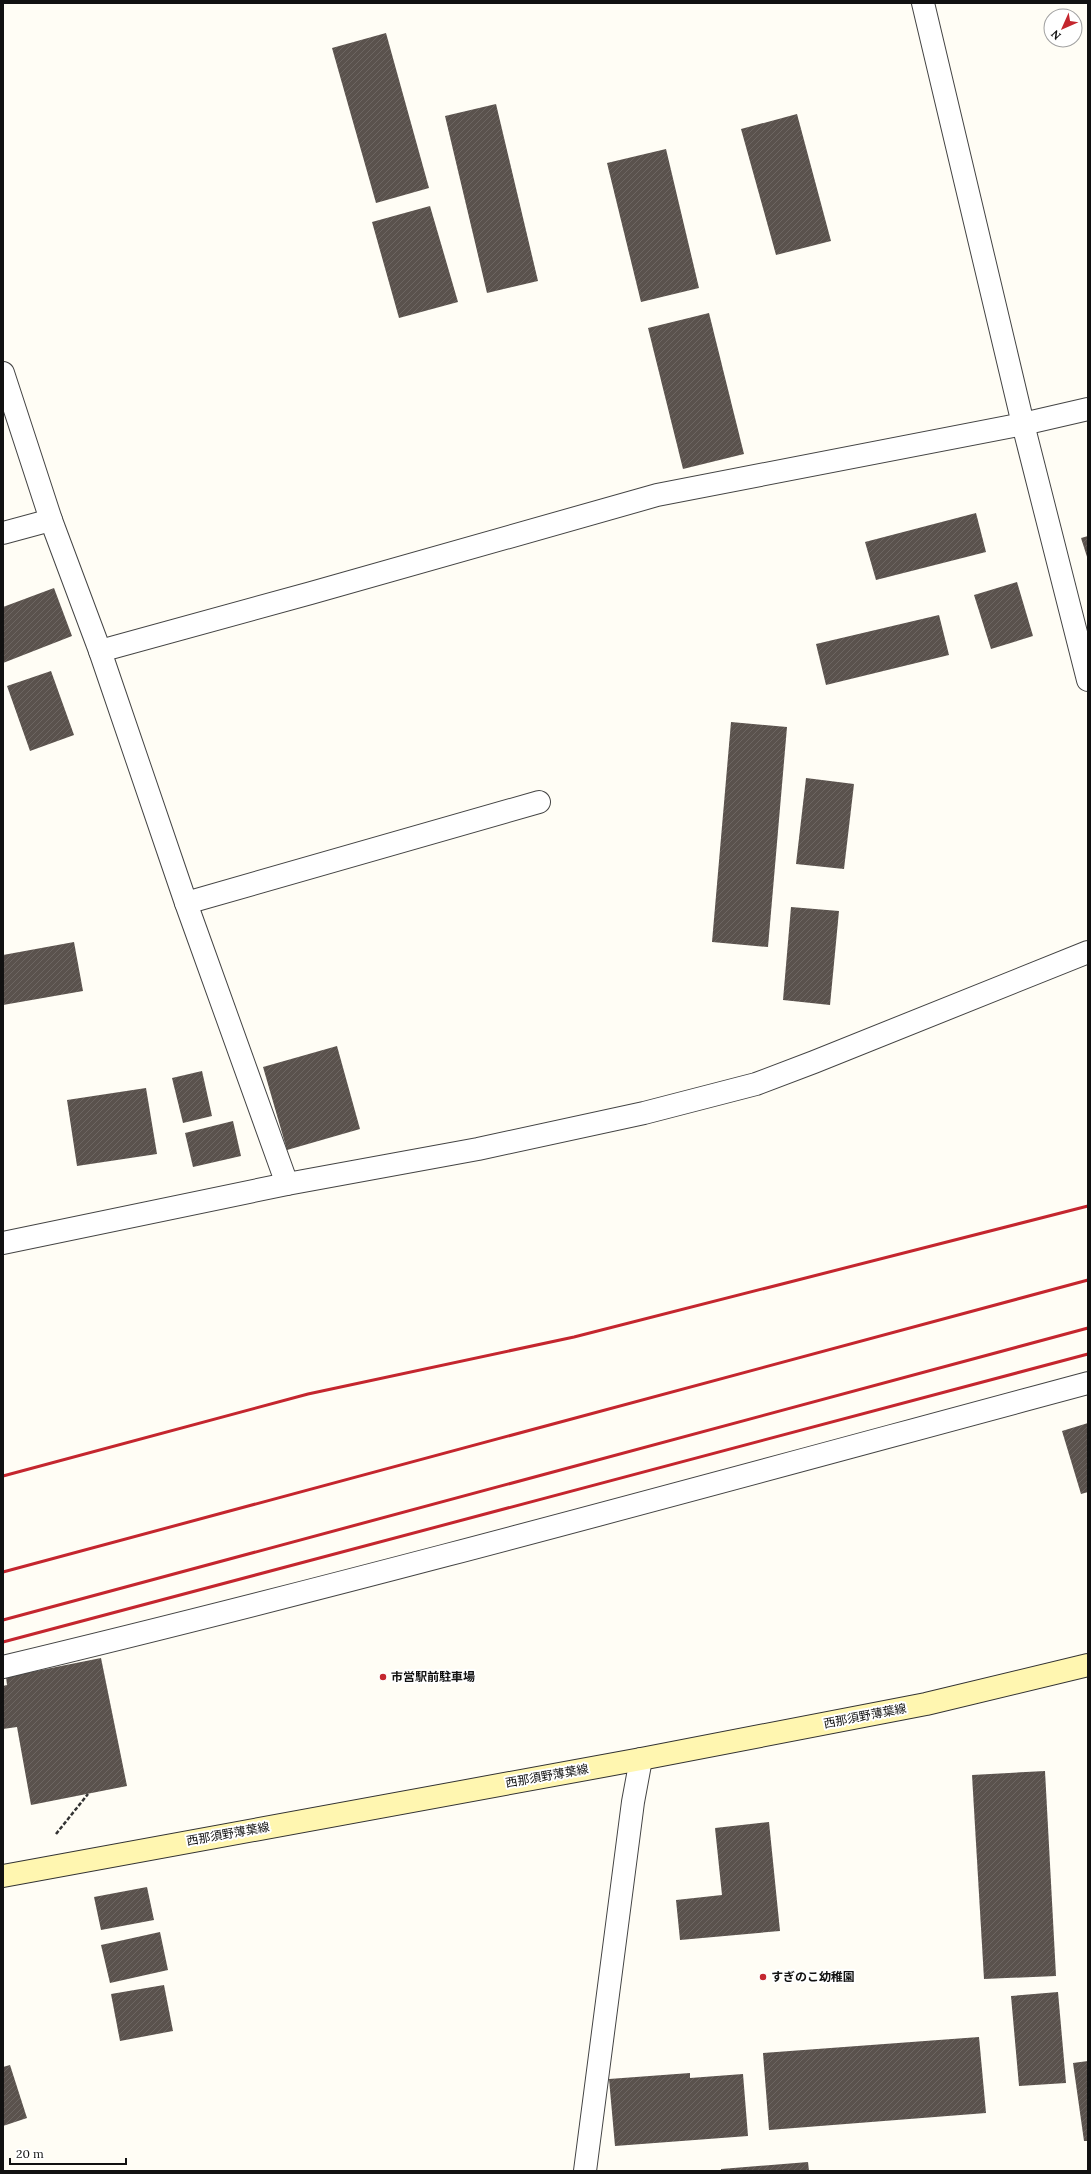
<svg xmlns="http://www.w3.org/2000/svg" width="1091" height="2174" font-family="Lora,'Noto Sans JP',serif">
<style>
.building{fill:url(#building-hatch)}
.lines{fill:none;stroke-linecap:round;stroke-linejoin:round}
.service-casing{stroke:#444;stroke-width:24}
.minor-casing{stroke:#444;stroke-width:24}
.tertiary-casing{stroke:#444;stroke-width:24}
.secondary-casing{stroke:#333;stroke-width:24}
.path{stroke:#333;stroke-width:2.5;stroke-dasharray:4 2;stroke-linecap:butt}
.service{stroke:#fff;stroke-width:22}
.minor{stroke:#fff;stroke-width:22}
.tertiary{stroke:#fff;stroke-width:22}
.secondary{stroke:#fff6b0;stroke-width:22}
.rail{stroke:#c4262e;stroke-width:3}
.poi-dot{fill:#c4262e;stroke:#fff;stroke-width:1.5}
.labels{text-anchor:middle;stroke-width:4;stroke-linejoin:round;paint-order:stroke}
.poi-label{font-size:12px;font-weight:bold;fill:#111;stroke:#fff;text-anchor:start}
.street-label{font-size:12px;fill:#111;stroke:#fff}
</style>
<defs>
<pattern id="building-hatch" width="6" height="6" patternUnits="userSpaceOnUse"><rect width="6" height="6" fill="#5a524d"/><path d="M-1 1l2-2M0 6l6-6M5 7l2-2" fill="none" stroke="#6d6662"/></pattern>
</defs>
<rect width="100%" height="100%" fill="#fffdf5"/>
<g class="building">
<path d="M386,33L429,188L376,203L332,48Z"/>
<path d="M496,104L538,281L487,293L445,116Z"/>
<path d="M797,114L831,241L776,255L741,129Z"/>
<path d="M666,149L699,288L641,302L607,163Z"/>
<path d="M430,206L458,302L399,318L372,222Z"/>
<path d="M709,313L744,454L683,469L648,328Z"/>
<path d="M976,513L986,552L876,580L865,542Z"/>
<path d="M1088,536V560L1081,538Z"/>
<path d="M1017,582L1033,636L991,649L974,595Z"/>
<path d="M54,588L72,636L3,663V607Z"/>
<path d="M939,615L949,655L826,685L816,644Z"/>
<path d="M51,671L74,735L30,751L7,686Z"/>
<path d="M731,722L787,727L768,947L712,942Z"/>
<path d="M806,778L854,784L844,869L796,864Z"/>
<path d="M791,907L839,911L830,1005L783,1000Z"/>
<path d="M74,942L83,991L3,1005V955Z"/>
<path d="M337,1046L360,1129L287,1150L263,1067Z"/>
<path d="M202,1071L212,1116L183,1123L172,1078Z"/>
<path d="M146,1088L157,1154L77,1166L67,1100Z"/>
<path d="M233,1121L241,1156L193,1167L185,1133Z"/>
<path d="M1088,1423V1492L1081,1494L1062,1431Z"/>
<path d="M101,1658L127,1786L31,1805L17,1727L3,1729V1686L7,1685L6,1677Z"/>
<path d="M1045,1771L1056,1976L984,1979L972,1775Z"/>
<path d="M769,1822L780,1931L680,1940L676,1900L722,1895L715,1828Z"/>
<path d="M147,1887L154,1920L101,1930L94,1897Z"/>
<path d="M160,1932L168,1970L110,1983L101,1945Z"/>
<path d="M164,1985L173,2031L120,2041L111,1994Z"/>
<path d="M1058,1992L1066,2083L1019,2086L1011,1996Z"/>
<path d="M979,2037L986,2113L769,2130L763,2053Z"/>
<path d="M1088,2061V2141H1084L1073,2063Z"/>
<path d="M10,2065L27,2118L3,2126V2067Z"/>
<path d="M690,2073V2078L743,2074L748,2136L615,2146L609,2079Z"/>
<path d="M808,2162L809,2171H721V2169Z"/>
</g>
<g class="lines">
<defs>
<path id="service" d="M3,1667C366,1580 727,1480 1088,1383"/>
<g id="minor">
<path d="M3,373L51,520L100,651L186,903L287,1184"/>
<path d="M3,533L51,520"/>
<path d="M100,651L311,593L657,495L1023,424L1088,409"/>
<path d="M186,903L539,802"/>
<path d="M3,1243L287,1184L478,1149L644,1113L756,1084L814,1062L1088,952"/>
<path d="M585,2171L633,1802L641,1759"/>
</g>
<path id="tertiary" d="M923,3L1023,424L1088,680"/>
<path id="secondary" d="M3,1876L641,1759L926,1704L1088,1665"/>
</defs>
<use href="#service" class="service-casing"/>
<use href="#minor" class="minor-casing"/>
<use href="#tertiary" class="tertiary-casing"/>
<use href="#secondary" class="secondary-casing"/>
<path class="path" d="M56,1834L88,1794"/>
<use href="#service" class="service"/>
<use href="#minor" class="minor"/>
<use href="#tertiary" class="tertiary"/>
<use href="#secondary" class="secondary"/>
<g class="rail">
<path d="M3,1476L308,1394L574,1337L1088,1206"/>
<path d="M3,1572L1088,1280"/>
<path d="M3,1620L1088,1328"/>
<path d="M3,1642L1088,1354"/>
</g>
</g>
<g class="poi-dot">
<circle cx="383" cy="1677" r="4"/>
<circle cx="763" cy="1977" r="4"/>
</g>
<g class="labels">
<g class="poi-label">
<text x="391" y="1681">市営駅前駐車場</text>
<text x="771" y="1981">すぎのこ幼稚園</text>
</g>
<g class="street-label">
<text transform="translate(865 1716) rotate(-11)" y="4">西那須野薄葉線</text>
<text transform="translate(547 1776) rotate(-10)" y="4">西那須野薄葉線</text>
<text transform="translate(228 1834) rotate(-10)" y="4">西那須野薄葉線</text>
</g>
</g>
<rect width="1091" height="2174" fill="none" stroke="#111111" stroke-width="8"/>
<g transform="translate(1063 28) rotate(225)"><circle r="19" fill="#ffffff" stroke="#a0a0a0"/>
<path d="M0-3L7 15L0 10L-7 15Z" fill="#c4262e"/>
<text y="-6" font-size="11" font-weight="bold" text-anchor="middle" fill="#111111">N</text>
</g>
<path d="M10 2158v6h116v-6" fill="none" stroke="#111111" stroke-width="2"/>
<text x="16" y="2158" font-size="12" fill="#111111" stroke="#ffffff" stroke-width="3" paint-order="stroke">20 m</text>
</svg>
